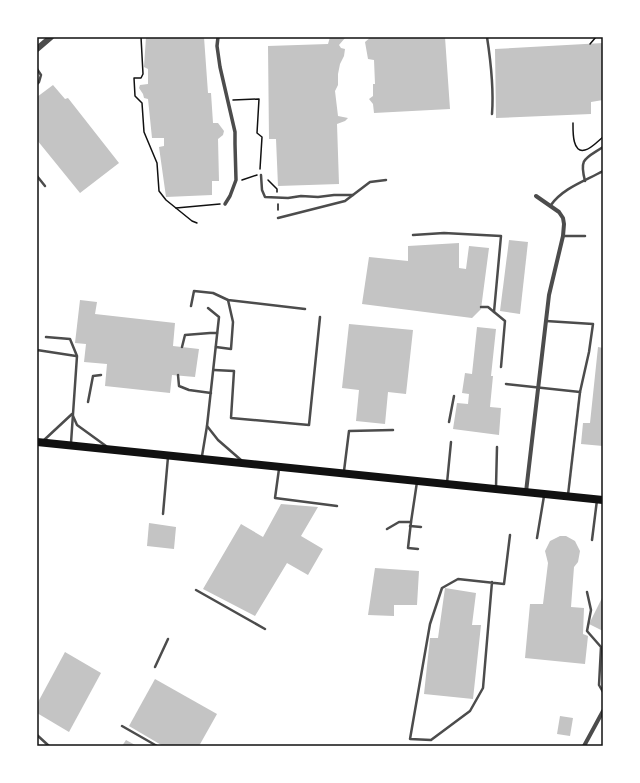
<svg xmlns="http://www.w3.org/2000/svg" width="640" height="783" font-family="'Varela Round',sans-serif">
<style>
.building{fill:#c4c4c4}
.lines{fill:none;stroke-linecap:round;stroke-linejoin:round}
.path{stroke:#111;stroke-width:1.5}
.service{stroke:#4c4c4c;stroke-width:2.5}
.pedestrian{stroke:#4c4c4c;stroke-width:3.5}
.minor{stroke:#4c4c4c;stroke-width:4}
.tertiary{stroke:#4c4c4c;stroke-width:6}
.primary{stroke:#111;stroke-width:8}
.neatline{fill:none;stroke:#111;stroke-width:1.5}
</style>
<rect width="100%" height="100%" fill="#fff"/>
<g class="building">
<path d="M146,37H204L208,93H211L213,123H218L224,131L223,135L218,139L219,181H212V195L166,197L159,147L164,146V138H152L148,99L144,98L143,94L139,88L140,85L148,84V69L144,67Z"/>
<path d="M330,37L345,38L339,45L341,48L345,49L344,56L340,64L338,74V85L335,91L338,116L348,118L345,121L337,124L339,184L278,186L276,139H269L268,46L328,44Z"/>
<path d="M371,37H445L450,109L374,113L373,104L369,99L373,96V84H375L374,60L368,59L365,42Z"/>
<path d="M603,43V100L591,102V114L496,118L495,49Z"/>
<path d="M53,85L65,99L68,98L119,163L80,193L37,140V97Z"/>
<path d="M509,240L528,242L520,314L500,311Z"/>
<path d="M459,243V268L466,269L469,246L489,248L481,309L472,318L362,304L369,257L408,261V246Z"/>
<path d="M80,300L97,302L95,314L175,323L173,346L199,349L195,377L172,375L170,393L105,386L107,364L84,362L86,344L75,343Z"/>
<path d="M349,324L413,330L406,394L388,392L385,424L356,421L359,390L342,388Z"/>
<path d="M477,327L496,329L491,376H493L490,407L501,408L499,435L453,429L457,403L468,404L469,394L462,393L465,373L472,374Z"/>
<path d="M598,347L603,348V446L581,444L583,423H590Z"/>
<path d="M281,504L318,507L301,536L323,549L308,575L287,563L255,616L203,589L241,524L263,537Z"/>
<path d="M149,523L176,527L174,549L147,546Z"/>
<path d="M560,536H566L575,541L580,551L578,562L574,567L571,607L584,608L583,634L588,636L585,664L525,658L530,604H543L548,563L545,551L550,541Z"/>
<path d="M375,568L419,571L417,605H394V616L368,615Z"/>
<path d="M445,588L476,593L472,625H481L473,699L424,694L430,638H438Z"/>
<path d="M602,598L603,599V631L589,624Z"/>
<path d="M65,652L101,673L69,732L37,713V704Z"/>
<path d="M155,679L217,714L199,746H163L129,726Z"/>
<path d="M560,716L573,718L570,736L557,734Z"/>
<path d="M126,740L137,746H122Z"/>
</g>
<g class="lines">
<g class="path">
<path d="M141,37L143,74L141,78H134L135,96L142,103L144,132L157,163L159,191L166,200L192,221L197,223"/>
<path d="M590,44L596,37"/>
<path d="M233,100L259,99L257,133L262,137L260,169"/>
<path d="M573,123C573,130 572,154 585,150C591,149 598,141 603,137"/>
<path d="M242,180L257,175"/>
<path d="M268,180L277,189V192"/>
<path d="M176,208L220,204"/>
<path d="M278,210V204"/>
</g>
<g class="service">
<path d="M487,37C491,63 494,88 492,114"/>
<path d="M37,69L41,75L39,82L37,84"/>
<path d="M261,175L262,190L265,197L288,198L301,196L318,197L334,195H353"/>
<path d="M37,176L45,186"/>
<path d="M585,181C579,158 585,159 603,147"/>
<path d="M551,205C563,188 585,181 603,171"/>
<path d="M278,218L345,201L370,182L386,180"/>
<path d="M413,235L444,233L501,236L494,312"/>
<path d="M563,236H585"/>
<path d="M191,306L194,291L213,293L228,300L305,309"/>
<path d="M481,307H488L505,321L501,367"/>
<path d="M46,337L70,339L77,356L71,443"/>
<path d="M182,347L185,335L210,333H217"/>
<path d="M216,347L231,349L233,322L228,300"/>
<path d="M37,350L76,356"/>
<path d="M214,370L234,371L231,418L309,425L320,317"/>
<path d="M178,375L179,386L189,390L211,393"/>
<path d="M506,384L580,392L589,352L593,324L546,321"/>
<path d="M88,402L93,376L101,375"/>
<path d="M73,416L77,425L106,446"/>
<path d="M449,422L454,396"/>
<path d="M207,426L218,440L241,460"/>
<path d="M43,441L72,414"/>
<path d="M202,456L207,426L219,317L208,308"/>
<path d="M279,469L275,498L337,506"/>
<path d="M344,471L349,431L393,430"/>
<path d="M447,483L451,442"/>
<path d="M496,487L497,447"/>
<path d="M568,495L580,392"/>
<path d="M163,514L168,457"/>
<path d="M411,522L408,548L418,549"/>
<path d="M410,526L421,527"/>
<path d="M387,529L399,522H411L417,482"/>
<path d="M537,538L544,496"/>
<path d="M592,540L597,500"/>
<path d="M492,582L483,688L470,711L431,740L410,739L430,624L442,588L458,579L504,584L510,535"/>
<path d="M196,590L265,629"/>
<path d="M587,592L591,610L587,631L601,647L599,685L603,692"/>
<path d="M155,667L168,639"/>
<path d="M122,726L157,746"/>
<path d="M37,735L49,746"/>
</g>
<path class="pedestrian" d="M218,37L217,46L220,67L235,132V144L236,180L230,196L225,204"/>
<g class="minor">
<path d="M526,492L549,295L563,236L564,224L563,218L559,212L536,196"/>
<path d="M584,746L603,711"/>
</g>
<path class="tertiary" d="M37,49L51,37"/>
<path class="primary" d="M37,442L603,500"/>
</g>
<rect width="640" height="783" fill="none" stroke="#ffffff" stroke-width="76"/>
<rect x="38" y="38" width="564" height="707" class="neatline"/>
</svg>
